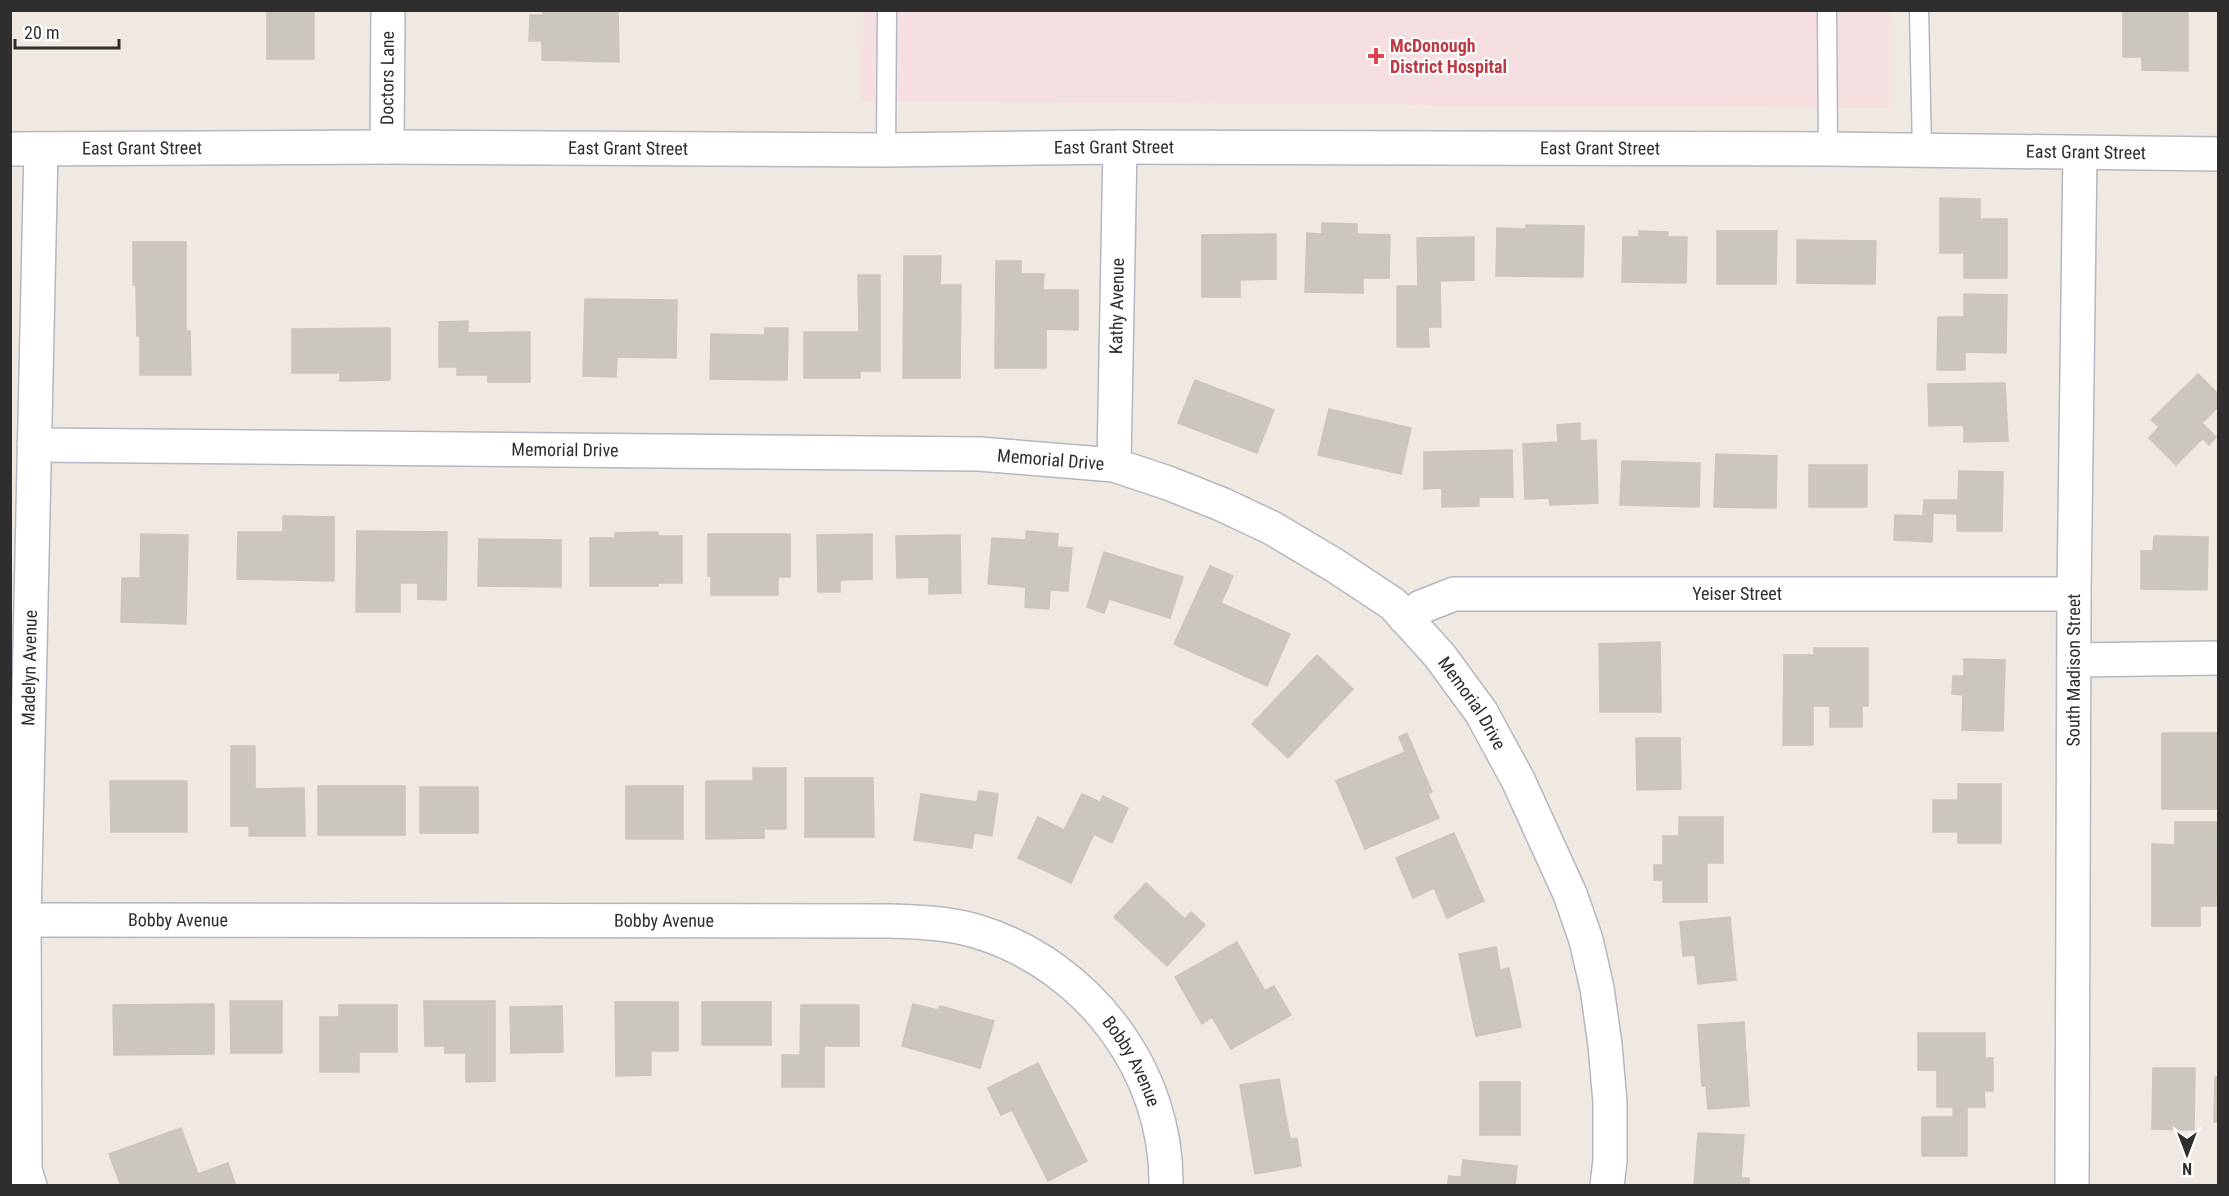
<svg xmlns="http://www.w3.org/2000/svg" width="2229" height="1196" font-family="'Roboto Condensed',sans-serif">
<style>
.medical{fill:#f5dfe0}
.building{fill:#cbc7bf;stroke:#cbc5ba;stroke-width:1.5}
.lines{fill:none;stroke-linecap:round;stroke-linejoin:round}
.lane-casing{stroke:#b4b7c1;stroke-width:21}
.street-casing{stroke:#b4b7c1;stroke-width:36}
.secondary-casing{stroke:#b4b7c1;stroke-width:36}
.lane{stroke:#fff;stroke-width:18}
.street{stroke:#fff;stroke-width:33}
.secondary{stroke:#fff;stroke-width:33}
.health-dot{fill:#e0444e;stroke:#fff;stroke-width:2}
.labels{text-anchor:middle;stroke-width:4.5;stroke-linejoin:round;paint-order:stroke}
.health-label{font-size:18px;font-weight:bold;fill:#be3a42;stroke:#fff;text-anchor:start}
.street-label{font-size:18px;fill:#2e2e2e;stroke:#fff}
</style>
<rect width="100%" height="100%" fill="#efe9e1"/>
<path class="medical" d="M863,11H1890L1889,108L861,101Z"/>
<g class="building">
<rect x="267" y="10" width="47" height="49"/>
<path d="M543,10H618L619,62L542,60V41H529L530,15H543Z"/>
<path d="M2123,10H2188V71L2142,70V57H2123Z"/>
<path d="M1940,198L1980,199V219H2007V278H1964V253H1940Z"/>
<path d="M1322,223L1357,224V234L1390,235L1389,278H1363V293L1305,292L1307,233L1322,234Z"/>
<path d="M1526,225L1584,226L1583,277L1496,276L1497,228L1526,229Z"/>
<path d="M1639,231L1668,232V237H1687L1686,283L1622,282L1623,237H1639Z"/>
<path d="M1717,231H1777L1776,284H1717Z"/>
<path d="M1276,234V279L1240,280V297H1202V235Z"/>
<path d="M1474,237V280L1440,281L1441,327H1428L1429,347H1397V286H1418L1417,238Z"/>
<path d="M1797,240L1876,241L1875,284L1797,283Z"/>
<path d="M133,242H186V331H190L191,375H140V336H137L136,285H133Z"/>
<path d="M904,256H941L940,285H961L960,378H903Z"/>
<path d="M996,261H1021V274H1044L1043,290H1078V330L1046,329V368H995Z"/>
<path d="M858,275H880V371H860V378H804V332H859Z"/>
<path d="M1964,294L2007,295L2006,353L1965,352V370H1937L1938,317H1964Z"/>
<path d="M585,299L677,300L676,358L617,357L616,377L583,376Z"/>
<path d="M468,321V333L530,332V382H488V375H457V367H439V322Z"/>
<path d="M390,328V380L340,381V373H292V329Z"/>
<path d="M765,328H788L787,380L710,379L711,334L765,335Z"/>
<path d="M2198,374L2218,394V407L2202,423L2216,437L2209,445L2203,438L2176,465L2149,438L2159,427L2151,420Z"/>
<path d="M1195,380L1274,410L1257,453L1178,423Z"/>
<path d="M2005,383L2008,441L1964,442V425L1929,426L1928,384Z"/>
<path d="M1329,409L1411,428L1401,474L1318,455Z"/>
<path d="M1580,423V441L1596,440L1598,503L1550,505L1549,498L1525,499L1523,444L1558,442L1557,425Z"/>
<path d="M1512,450L1513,497H1479V506L1442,507V488L1424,489V452Z"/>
<path d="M1716,454L1777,456L1776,508L1714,507Z"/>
<path d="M1622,461L1700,463L1699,507L1620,505Z"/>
<rect x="1809" y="465" width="58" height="42"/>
<path d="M1959,471L2003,472L2002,531H1957V514L1933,513L1932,542L1894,540L1895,515L1923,516L1924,500H1958Z"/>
<path d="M283,516L334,517V581L237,579L238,532H283Z"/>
<path d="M357,531L447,532L446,600L418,599V583H400V612H356Z"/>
<path d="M1026,531L1058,534L1057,547L1072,548L1068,591L1050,590L1049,609L1025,607L1026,587L988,584L992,538L1026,540Z"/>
<path d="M658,532V536H682V583H658V586H590V538H615V533Z"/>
<path d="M141,534L188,535L186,624L121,622L122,578H140Z"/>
<path d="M708,534H790V577H778V595H711V576H708Z"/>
<path d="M872,534V579L840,580V592H818L817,535Z"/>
<path d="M960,535L961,593L929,594V577L897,578L896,536Z"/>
<path d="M2154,536L2208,537L2207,590L2141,589V551H2153Z"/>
<path d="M479,539L561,540V587L478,586Z"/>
<path d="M1104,552L1183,577L1170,618L1109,599L1104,613L1087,607Z"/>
<path d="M1210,566L1233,576L1221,603L1290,634L1267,686L1174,644Z"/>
<path d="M1660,642L1661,712H1600L1599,644Z"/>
<path d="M1814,648H1868V706H1862V727H1830V706H1813V745H1783L1784,655H1814Z"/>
<path d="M1317,655L1353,689L1288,758L1252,724Z"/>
<path d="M1964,659L2005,660L2003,731L1962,730L1963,695L1952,694L1953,676H1964Z"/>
<path d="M1407,733L1432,792L1428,794L1439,818L1365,849L1336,781L1405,752L1399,737Z"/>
<rect x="2162" y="733" width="56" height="76"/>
<path d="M1636,738H1680L1681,789L1637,790Z"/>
<path d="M231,746H255V789L304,788L305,836H249V826H231Z"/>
<path d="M753,768H786V829H764V838L706,839V781H753Z"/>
<path d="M805,778H873L874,837H805Z"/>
<path d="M110,781H187V832H111Z"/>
<path d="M1958,784H2001V843H1958V832H1933V800H1958Z"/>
<rect x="318" y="786" width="87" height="49"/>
<rect x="626" y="786" width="57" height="53"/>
<rect x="420" y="787" width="58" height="46"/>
<path d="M979,791L998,794L992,836L974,833L972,848L914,840L921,794L977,802Z"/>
<path d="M1082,794L1100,802L1103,796L1128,808L1112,843L1094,834L1071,883L1018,858L1038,817L1064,830Z"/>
<path d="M1679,817H1723V863H1707V902H1663V880H1654V865H1663V836H1679Z"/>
<path d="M2175,822H2218L2216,906H2200V926H2152V844L2175,845Z"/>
<path d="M1454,833L1484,901L1447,918L1434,888L1413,898L1396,858Z"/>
<path d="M1146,883L1185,919L1191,912L1205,925L1167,966L1114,917Z"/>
<path d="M1730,917L1736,980L1698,984L1695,955L1683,956L1680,922Z"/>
<path d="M1237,942L1265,991L1274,986L1291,1015L1231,1049L1212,1017L1202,1024L1175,977Z"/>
<path d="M1496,947L1500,970L1509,968L1521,1027L1476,1036L1459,954Z"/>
<path d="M230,1001H282V1053H231Z"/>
<path d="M424,1001H495V1081L466,1082V1053H445V1046H425Z"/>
<path d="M615,1002H678V1051H651V1075L616,1076Z"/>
<rect x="702" y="1002" width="69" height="43"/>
<path d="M214,1004V1054L114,1055L113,1005Z"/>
<path d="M913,1004L938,1010L940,1006L994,1021L980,1068L902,1046Z"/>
<path d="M339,1005H397V1052H359V1072H320V1017H339Z"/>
<path d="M801,1005H859V1046H824V1087H782V1055H800Z"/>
<path d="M562,1006L563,1052L511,1053L510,1007Z"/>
<path d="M1744,1022L1749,1106L1708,1109L1706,1086H1702L1698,1025Z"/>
<path d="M1918,1033H1985V1058H1993V1091H1984L1985,1107H1967V1156H1922V1117H1953V1107H1937V1070H1918Z"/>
<path d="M1038,1063L1087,1161L1048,1181L1012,1110L1001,1115L988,1088Z"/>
<path d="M2153,1068H2195L2194,1130L2152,1129Z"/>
<path d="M2215,1077H2218V1122H2214Z"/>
<path d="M1279,1079L1290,1139L1297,1138L1301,1166L1255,1174L1240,1085Z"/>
<rect x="1480" y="1082" width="40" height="53"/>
<path d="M181,1128L198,1174L228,1163L236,1186H121L109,1154Z"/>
<path d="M1698,1133L1744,1135L1741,1178H1749V1186H1694Z"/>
<path d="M1463,1160L1517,1166L1515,1186H1447L1449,1176L1461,1177Z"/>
</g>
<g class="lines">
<defs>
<g id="lane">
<path d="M1827,10L1828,149"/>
<path d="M1919,10L1922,151"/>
<path d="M886,150L887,10"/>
</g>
<g id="street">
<path id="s1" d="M387,147L388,10"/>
<path id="s2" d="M34,445L979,454L1114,465L1168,483L1221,504L1272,528L1334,565L1393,604L1440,656L1481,712L1518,780L1570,894L1586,940L1597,988L1605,1045L1610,1102V1160L1607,1186"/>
<path id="s3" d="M1114,465L1120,147"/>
<path id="s4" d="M1405,618L1421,607L1454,594H2074"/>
<path d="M2074,660L2218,658"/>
<path id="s5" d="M10,920L889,921C920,922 950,923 979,932C1088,966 1168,1071 1166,1186"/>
<path id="s6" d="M30,1186L25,1170L24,920L41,149"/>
<path id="s7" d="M2072,1186L2074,594L2080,153"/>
</g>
<g id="secondary">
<path id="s8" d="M10,149L387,147L886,150L1120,147L1828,149L2218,154"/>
</g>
</defs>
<use href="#lane" class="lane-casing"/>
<use href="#street" class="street-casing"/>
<use href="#secondary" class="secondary-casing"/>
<use href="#lane" class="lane"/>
<use href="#street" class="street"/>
<use href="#secondary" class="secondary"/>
</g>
<path class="health-dot" d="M1373 47h6v6h6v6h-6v6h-6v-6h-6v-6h6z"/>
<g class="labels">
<g class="health-label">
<text x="1390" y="52">McDonough<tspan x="1390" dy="21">District Hospital</tspan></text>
</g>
<g class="street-label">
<text dy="6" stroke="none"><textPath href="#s1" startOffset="69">Doctors Lane</textPath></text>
<text dy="6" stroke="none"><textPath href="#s8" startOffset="132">East Grant Street</textPath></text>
<text dy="6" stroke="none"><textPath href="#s8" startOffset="618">East Grant Street</textPath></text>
<text dy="6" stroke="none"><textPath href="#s8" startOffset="1104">East Grant Street</textPath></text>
<text dy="6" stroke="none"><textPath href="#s8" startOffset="1590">East Grant Street</textPath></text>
<text dy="6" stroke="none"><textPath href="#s8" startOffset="2076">East Grant Street</textPath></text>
<text dy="6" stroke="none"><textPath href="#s3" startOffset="159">Kathy Avenue</textPath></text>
<text dy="6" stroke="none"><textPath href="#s2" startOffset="531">Memorial Drive</textPath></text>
<text dy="6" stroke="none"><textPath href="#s2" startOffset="1017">Memorial Drive</textPath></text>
<text dy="6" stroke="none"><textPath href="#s4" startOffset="338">Yeiser Street</textPath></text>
<text dy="6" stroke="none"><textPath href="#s6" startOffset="519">Madelyn Avenue</textPath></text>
<text dy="6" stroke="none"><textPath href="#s7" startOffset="516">South Madison Street</textPath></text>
<text dy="6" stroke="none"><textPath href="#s2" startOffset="1521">Memorial Drive</textPath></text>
<text dy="6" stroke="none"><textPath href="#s5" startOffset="168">Bobby Avenue</textPath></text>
<text dy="6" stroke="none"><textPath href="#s5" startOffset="654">Bobby Avenue</textPath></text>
<text dy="6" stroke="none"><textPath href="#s5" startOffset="1176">Bobby Avenue</textPath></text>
</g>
</g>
<rect width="2229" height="1196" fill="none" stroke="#2e2e2e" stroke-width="24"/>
<g transform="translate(2187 1154) rotate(180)" stroke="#ffffff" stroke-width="4.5" paint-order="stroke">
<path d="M0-4.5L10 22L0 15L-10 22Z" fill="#2e2e2e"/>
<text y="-9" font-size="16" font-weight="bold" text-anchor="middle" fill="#2e2e2e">N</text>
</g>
<path d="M15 39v9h104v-9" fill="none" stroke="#2e2e2e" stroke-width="3"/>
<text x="24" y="39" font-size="18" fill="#2e2e2e" stroke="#ffffff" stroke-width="4.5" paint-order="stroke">20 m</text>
</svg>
